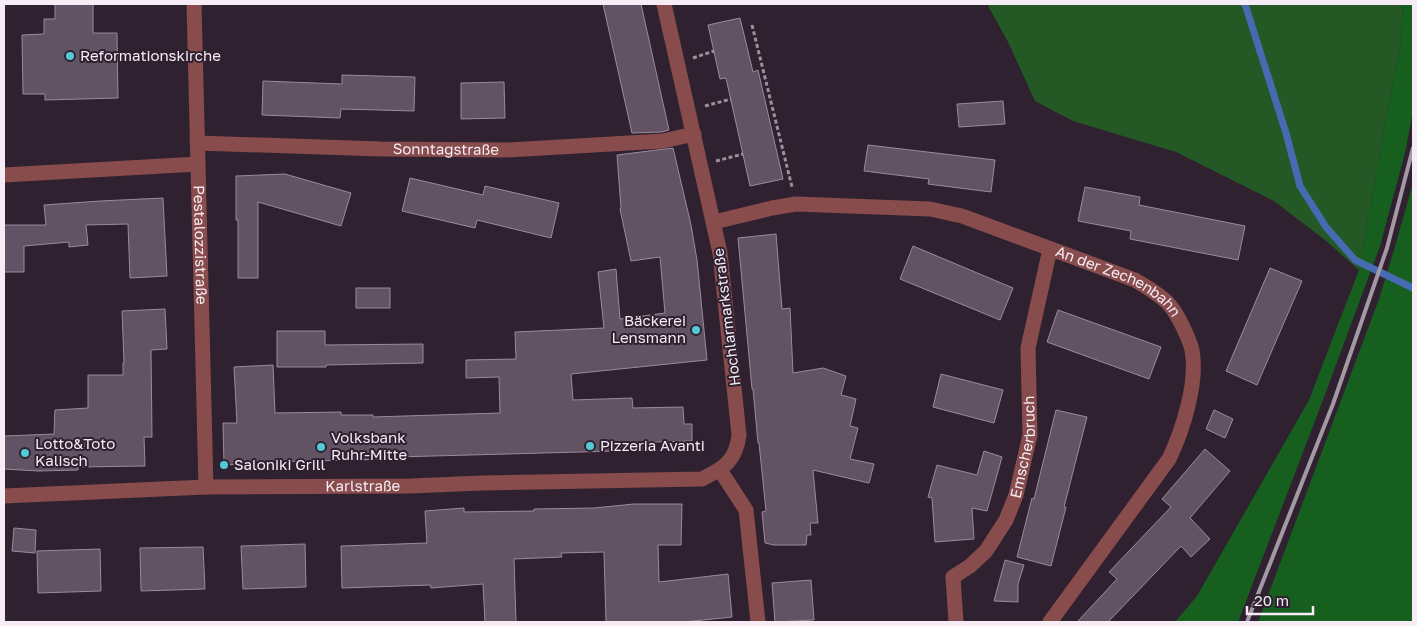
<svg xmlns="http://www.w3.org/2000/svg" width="1417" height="626" font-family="'Golos Text',sans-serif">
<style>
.green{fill:#245926}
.forest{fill:#175f1e}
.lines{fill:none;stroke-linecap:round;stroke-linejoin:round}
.stream{stroke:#466bb3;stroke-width:7}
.building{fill:#625364;stroke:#9b8a9c}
.path{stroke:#9b909c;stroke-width:3;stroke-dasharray:4 2.5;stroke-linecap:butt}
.minor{stroke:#874c4b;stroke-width:15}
.rail{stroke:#a398a4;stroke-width:4}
.poi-dot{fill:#52cbd7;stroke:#2f2130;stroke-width:2}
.labels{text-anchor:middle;stroke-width:4;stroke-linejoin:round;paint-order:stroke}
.poi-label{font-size:15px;fill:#f5ecf6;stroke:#2f2130;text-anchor:start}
.street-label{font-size:15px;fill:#f5ecf6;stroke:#2f2130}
</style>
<rect width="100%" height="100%" fill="#2f2130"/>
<path class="green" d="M987,4H1403L1400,47L1386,118L1359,270L1325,240L1274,201L1176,152L1073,121L1035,101L1008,42Z"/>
<g class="forest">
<path d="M1403,4H1413V110L1406,149L1380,246L1323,400L1238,622H1175L1197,596L1309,400L1359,270L1386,118L1400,47Z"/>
<path d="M1413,183V622H1258L1379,299L1394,250Z"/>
</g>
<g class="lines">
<path class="stream" d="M1245,4L1286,133L1300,186L1326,227L1355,260L1413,288"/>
</g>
<g class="building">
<path d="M55,4H93V33H117L118,98L45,100V94H23L22,35L44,34V19H55Z"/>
<path d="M603,4H641L669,130L662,132L632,133Z"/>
<path d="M740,18L753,72L758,70L783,179L750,186L726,78L720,79L708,25Z"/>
<path d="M342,75L415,77L414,111L341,109L340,118L262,115L263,81L342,84Z"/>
<path d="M504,82L505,118L461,119V83Z"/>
<path d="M1003,101L1005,124L959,127L957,104Z"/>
<path d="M868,145L995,160L991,192L928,184L929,179L864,171Z"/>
<path d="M673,148L691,225L697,260L707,360L571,374L573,400L632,398L633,408L683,407L684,424H692V441L654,442V450L396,457V459L268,462V463L224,465L223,423H237L234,367L273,365L275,413L341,412V415H373V417L500,413L499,377L466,378V360L516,359L515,332L604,328L598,272L616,269L620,319L665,313L660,257L631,261L620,209L621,208L617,155Z"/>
<path d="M285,174L351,193L341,226L258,202V278H238V220H236V176Z"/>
<path d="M410,178L483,195L485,186L559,203L551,238L477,220L475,228L402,211Z"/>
<path d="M1085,187L1140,197L1139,205L1245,226L1238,260L1130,239L1131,231L1078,221Z"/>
<path d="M163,198L167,276L130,278L128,224L86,225L88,245L69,247V242L24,246V272H4V225H46L44,205L100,201Z"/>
<path d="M776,234L782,309L790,308L793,373L823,368L846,376L841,395L856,399L850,426L858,428L850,459L874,464L869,483L813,470L818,523H810L811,535H807L806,545H774L765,543L762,512L766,511L759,443H758L753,389H752L738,238Z"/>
<path d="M913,246L1013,288L1000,320L900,279Z"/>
<path d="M1270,268L1302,281L1257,385L1226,371Z"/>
<rect x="356" y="288" width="34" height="20"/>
<path d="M165,309L167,349L151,350L152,437H144L145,466L78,467V470L39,471L4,469V436L54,434L55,410L88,408V375H123V363H124L122,311Z"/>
<path d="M1058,310L1161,347L1149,379L1047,342Z"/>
<path d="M277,331H325V345L423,344V363L326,365V367H277Z"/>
<path d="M941,374L1003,390L994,423L933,407Z"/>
<path d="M1056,410L1087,417L1064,507H1066L1051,566L1017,557L1032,498L1034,499Z"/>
<path d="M1214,410L1233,419L1225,438L1206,429Z"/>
<path d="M1205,449L1230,471L1190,518L1210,539L1191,557L1181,546L1108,622H1077L1117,579L1109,572L1171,507L1162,499Z"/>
<path d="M984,451L1002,457L987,511L972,508L974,539L935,542L932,498L928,497L937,465L977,475Z"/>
<path d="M634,504H682L681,545H658L659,582L728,574L732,617L684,622H606L604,552L561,553L562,557L514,559L516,622H485L483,584L431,588L430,585L342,588L341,546L427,543L425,511L464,508V512L534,511V509L594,508Z"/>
<path d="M14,528L36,530L35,553L12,551Z"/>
<path d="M305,544L306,587L243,589L241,546Z"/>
<path d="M203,547L205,589L141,591L140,548Z"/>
<path d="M100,549L101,591L38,593L37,551Z"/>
<path d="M1005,560L1024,565L1018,584V602L994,601Z"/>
<path d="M811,580L814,620L775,622L772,583Z"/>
</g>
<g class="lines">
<g class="path">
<path d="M752,25L792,187"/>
<path d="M693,58L714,51"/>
<path d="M705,106L731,99"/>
<path d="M716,161L743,154"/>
</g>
<g class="minor">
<path id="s1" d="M194,4L206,487"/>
<path id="s2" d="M197,143L381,149L507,150L663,141L694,134"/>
<path d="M4,175L198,164"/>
<path id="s3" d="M714,222L772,208L796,204L930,209L962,216L1135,280C1147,287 1157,293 1167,302C1174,309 1178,317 1182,325C1186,333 1190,342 1192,350C1198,382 1183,430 1169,459L1050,622"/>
<path d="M720,470L746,510L758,622"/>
<path id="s4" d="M4,496L206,487L411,486L482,483L702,479C724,468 736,461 739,435L720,253L664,4"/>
<path id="s5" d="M956,622L953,577L970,566L986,551L1006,520L1016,495L1030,435L1028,348L1050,249"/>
</g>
<path class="rail" d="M1247,622L1333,404L1387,248L1413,148"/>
</g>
<g class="poi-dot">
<circle cx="70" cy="56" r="5"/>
<circle cx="696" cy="330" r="5"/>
<circle cx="590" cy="446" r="5"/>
<circle cx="321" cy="447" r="5"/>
<circle cx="25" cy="453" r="5"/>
<circle cx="224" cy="465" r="5"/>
</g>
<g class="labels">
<g class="poi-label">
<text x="80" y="61">Reformationskirche</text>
<text x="686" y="326" text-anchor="end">Bäckerei<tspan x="686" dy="17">Lensmann</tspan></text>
<text x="331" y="443">Volksbank<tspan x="331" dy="17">Ruhr-Mitte</tspan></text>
<text x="35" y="449">Lotto&amp;Toto<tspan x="35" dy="17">Kalisch</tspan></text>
<text x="600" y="451">Pizzeria Avanti</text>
<text x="234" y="470">Saloniki Grill</text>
</g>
<g class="street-label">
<text dy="5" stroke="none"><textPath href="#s2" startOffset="249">Sonntagstraße</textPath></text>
<text dy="5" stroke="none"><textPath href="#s1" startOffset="241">Pestalozzistraße</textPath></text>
<text dy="5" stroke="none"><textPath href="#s3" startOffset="421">An der Zechenbahn</textPath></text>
<text transform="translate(727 317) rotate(-97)" y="5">Hochlarmarkstraße</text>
<text dy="5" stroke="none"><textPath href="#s5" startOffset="200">Emscherbruch</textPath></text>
<text dy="5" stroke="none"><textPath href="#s4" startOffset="359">Karlstraße</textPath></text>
</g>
</g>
<rect width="1417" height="626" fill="none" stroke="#f5ecf6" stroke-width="10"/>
<path d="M1247 606v8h66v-8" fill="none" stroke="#f5ecf6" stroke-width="2.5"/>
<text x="1254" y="606" font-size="15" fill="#f5ecf6" stroke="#2f2130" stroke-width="4" paint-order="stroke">20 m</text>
</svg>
